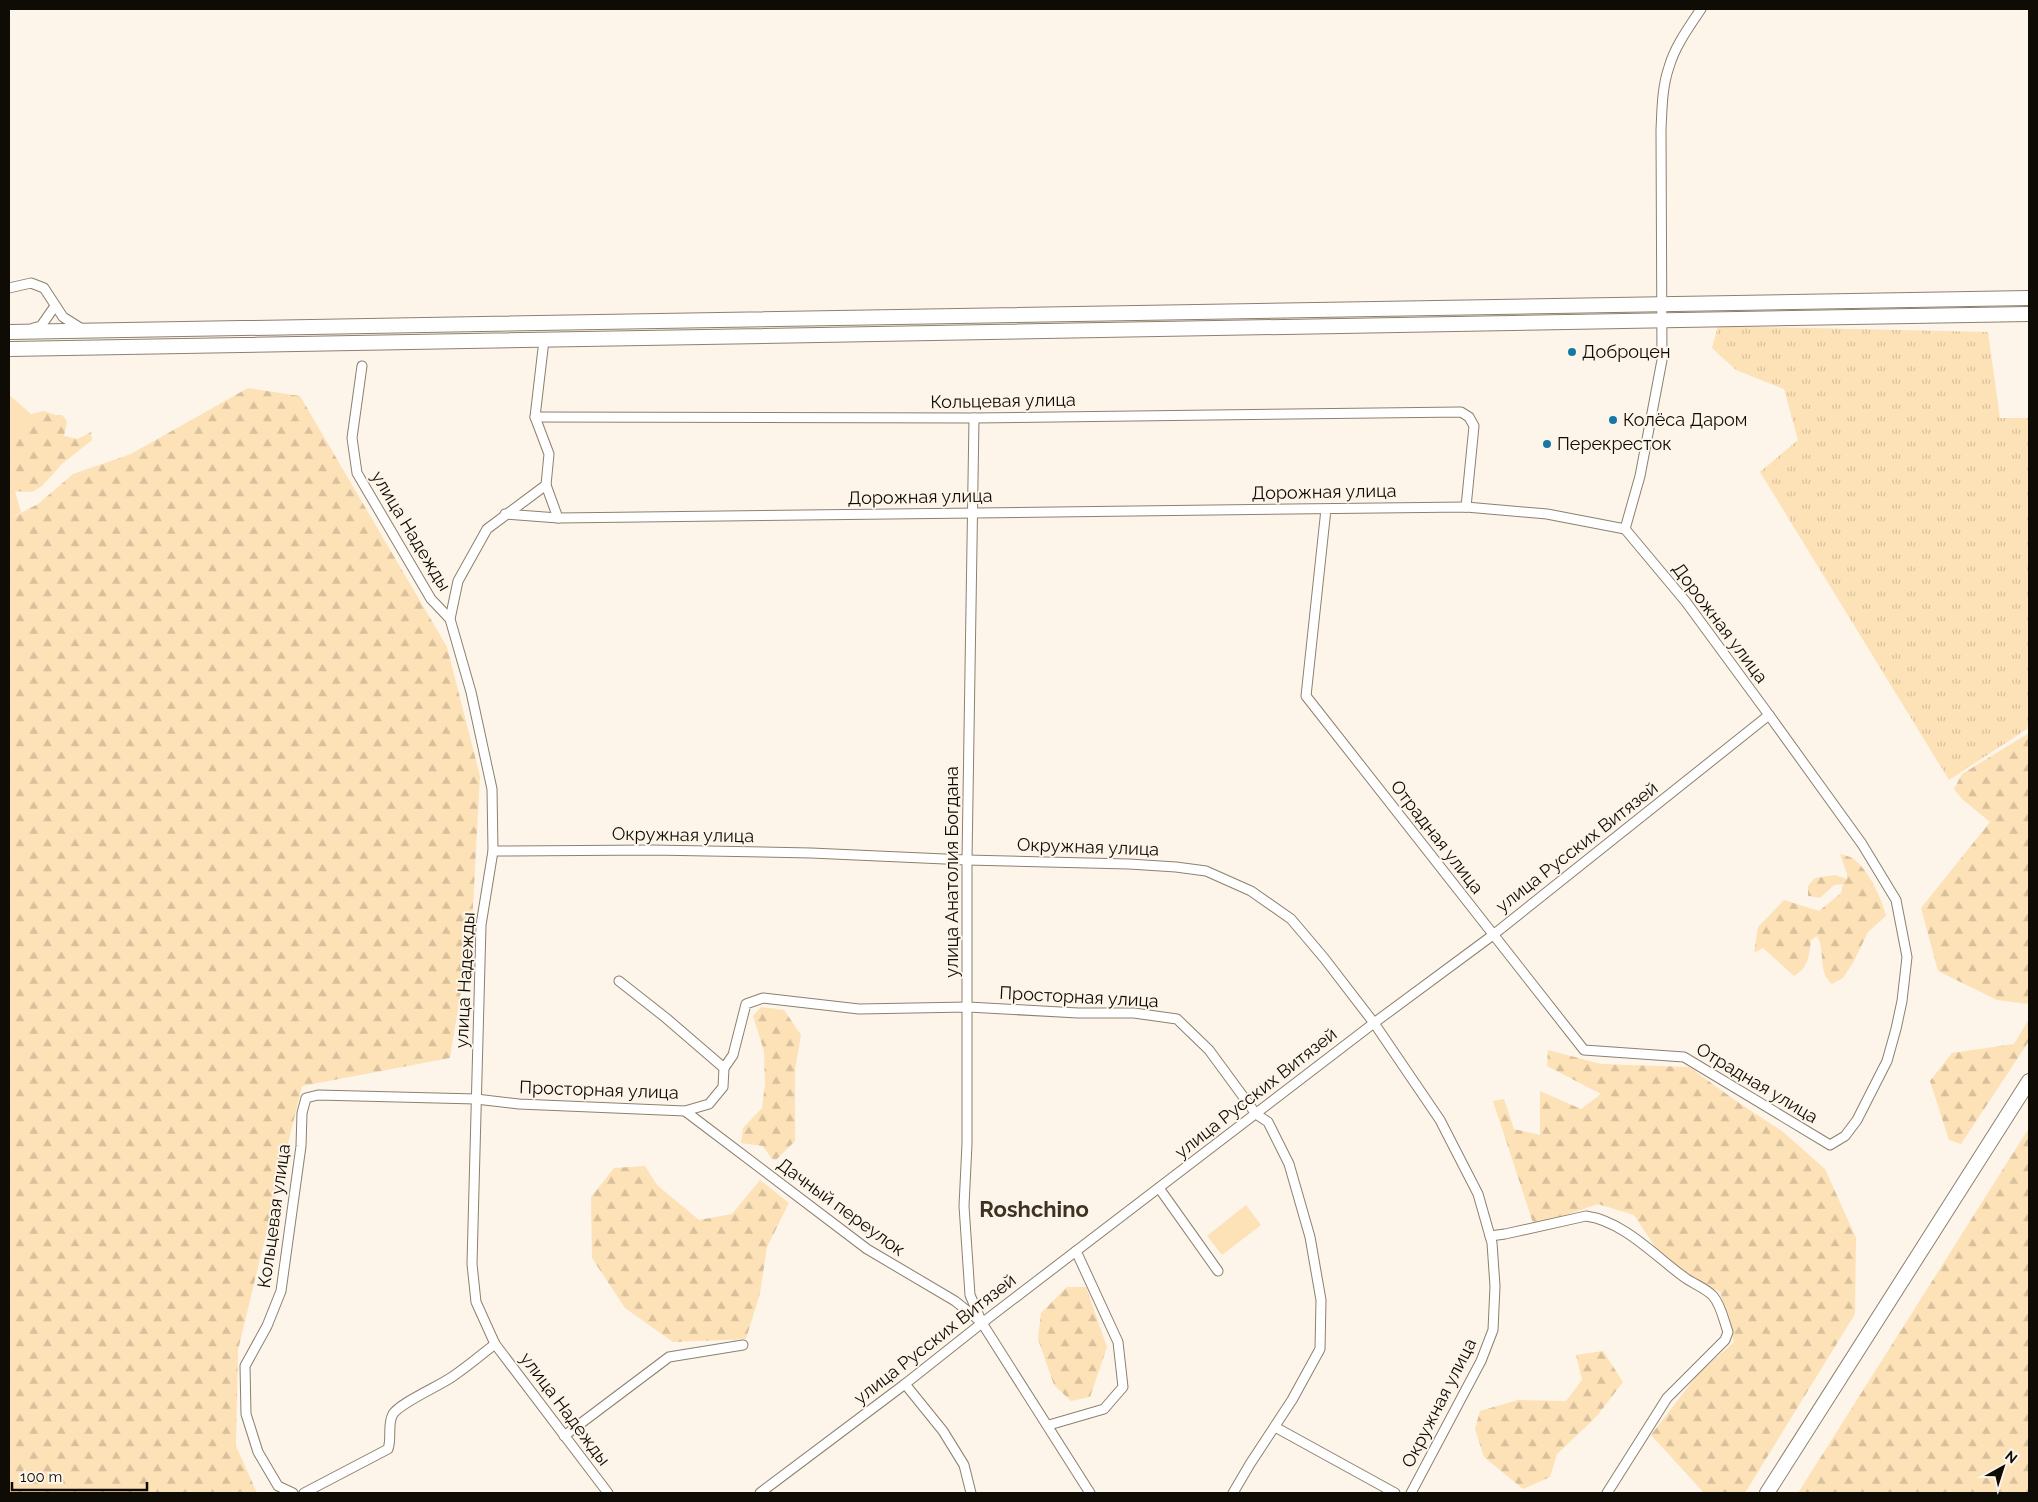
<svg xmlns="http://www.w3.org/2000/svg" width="2038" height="1502" font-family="Raleway,sans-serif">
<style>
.grass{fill:url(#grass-tufts)}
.forest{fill:url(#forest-firs)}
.garden{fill:#fde1b7}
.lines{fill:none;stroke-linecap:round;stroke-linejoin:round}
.minor-casing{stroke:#8d806e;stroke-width:11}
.highway-casing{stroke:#8d806e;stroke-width:16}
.minor{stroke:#fff;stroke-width:9}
.highway{stroke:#fff;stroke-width:14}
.poi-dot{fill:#1777a4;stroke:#fdf5e9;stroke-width:2}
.labels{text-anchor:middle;stroke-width:4;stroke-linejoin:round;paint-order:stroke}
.poi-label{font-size:18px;fill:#0f0b05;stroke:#fdf5e9;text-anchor:start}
.street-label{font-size:18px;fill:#0f0b05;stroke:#fdf5e9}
.district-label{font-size:22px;font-weight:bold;fill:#3e3323;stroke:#fdf5e9}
</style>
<defs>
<pattern id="grass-tufts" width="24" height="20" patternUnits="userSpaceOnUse" patternTransform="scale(1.25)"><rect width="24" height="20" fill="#fde1b7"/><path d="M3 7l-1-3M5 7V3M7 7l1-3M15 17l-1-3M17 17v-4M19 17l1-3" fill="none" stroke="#d8c09c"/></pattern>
<pattern id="forest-firs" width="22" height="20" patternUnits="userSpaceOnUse" patternTransform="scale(1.25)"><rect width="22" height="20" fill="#fde1b7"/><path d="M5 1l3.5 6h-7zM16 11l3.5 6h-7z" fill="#d8c09c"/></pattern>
</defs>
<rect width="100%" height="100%" fill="#fdf5e9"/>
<path class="grass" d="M1718,326L1988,332L2000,418H2029V722L2027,729L1949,780L1760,472L1798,440L1784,389L1736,370L1712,348Z"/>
<g class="forest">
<path d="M248,388L300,396L447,647L480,776L472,924L450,1058L302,1086L238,1350L236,1446L257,1493H9V519L38,504L73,474L131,454Z"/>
<path d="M44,411L56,415H62L67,421L64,436L78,439L91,432L92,440L62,464L42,486L32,492L9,491V443L17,434L27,415Z"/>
<path d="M2029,733V1004L1997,1000L1938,971L1921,908L1990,822L1962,799L1954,789L1962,774Z"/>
<path d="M1840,854C1844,855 1849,856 1852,858C1868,868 1882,899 1886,916L1868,932L1853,963L1843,978L1832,984C1817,971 1826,951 1817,936L1811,940C1809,956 1809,967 1794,976L1763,948L1754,953L1758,927L1784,900L1819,911L1841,893L1843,884L1834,885L1820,898L1808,896V886L1815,878L1835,875L1847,879V874Z"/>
<path d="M761,1007L784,1010L801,1035L795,1069V1141L776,1160L772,1159L763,1146L741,1143L743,1128L762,1108L765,1084L764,1051L753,1016Z"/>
<path d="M2029,1019V1041L1961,1144L1949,1140L1930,1081L1952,1053L2014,1044Z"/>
<path d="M1548,1050L1601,1064L1689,1067L1739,1103L1782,1131L1825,1169L1856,1238L1855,1314L1745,1493H1704L1651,1435L1698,1374L1734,1342L1720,1292L1665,1262L1634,1215L1598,1204L1534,1226L1493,1101L1504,1099L1514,1129L1540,1135V1091L1581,1109L1601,1094L1547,1066Z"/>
<path d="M2029,1128V1493H1798Z"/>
<path d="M645,1166L657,1185L699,1220L732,1214L760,1180L789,1203L767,1247L760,1293L746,1339L673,1342L625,1308L592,1258L591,1197L614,1168Z"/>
<path d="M1067,1287H1086L1107,1347L1090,1397L1071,1401L1054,1385L1038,1339L1041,1313Z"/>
<path d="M1603,1351L1623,1382L1597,1416L1557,1454L1550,1477L1523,1489L1484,1457L1475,1429L1480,1411L1518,1400L1566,1401L1582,1380L1576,1355Z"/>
</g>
<g class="garden">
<path d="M9,395L31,414L27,416L17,434L9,443Z"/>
<path d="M9,491H15L21,512L9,519Z"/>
<path d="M1246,1205L1261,1225L1222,1255L1207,1236Z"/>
</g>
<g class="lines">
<defs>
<g id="minor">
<path d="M9,288L31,283L44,288L63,317L82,329"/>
<path d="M33,328L41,326L55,306"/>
<path d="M544,340L535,417L549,454L546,485L558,518"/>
<path d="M362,366L352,438L357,473L431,599L450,619"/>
<path d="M535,417L974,418L1461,412L1469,417L1474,426L1466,507"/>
<path d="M974,418L967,860V1144L964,1206L970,1295L982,1323L1090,1493"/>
<path d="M546,485L487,529L458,581L450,619L471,692L492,789L493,851L481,925L472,1264L476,1302L495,1344L608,1493"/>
<path d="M505,514L558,518L1466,507L1547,514L1625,529L1686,602L1769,715L1862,844L1896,900L1907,957L1902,1001L1896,1029L1887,1061L1857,1120L1845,1136L1830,1145L1684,1057L1584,1050L1306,696L1326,509"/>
<path d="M1625,529L1640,476L1662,360L1661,130C1662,109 1662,87 1669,67C1675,46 1689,27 1701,9"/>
<path d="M493,851L652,850L811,853L967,860L1129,864L1176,867L1206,871L1251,891L1291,919L1324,958L1374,1023L1440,1120L1478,1194L1492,1243L1495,1286L1493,1330L1481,1361L1411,1493"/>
<path d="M619,981L666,1018L724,1068"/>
<path d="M685,1111L867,1249L955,1301L980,1321"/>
<path d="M1159,1188L1218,1271"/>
<path d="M1490,1236L1505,1234L1586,1216C1623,1221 1655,1256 1684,1277C1693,1284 1706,1288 1713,1296C1721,1305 1724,1321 1728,1332L1725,1340L1667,1398L1607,1493"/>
<path d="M905,1384L943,1431L964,1465L971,1493"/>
<path d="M1049,1425L1104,1409L1123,1387L1118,1342L1076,1251"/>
<path d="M1275,1427L1395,1493"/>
<path d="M564,1436L669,1357L743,1345"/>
<path d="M293,1493L278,1486L258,1452L246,1414L245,1366L267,1326L281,1291L301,1146L302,1113L306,1098L318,1095L476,1099L519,1104L685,1111L709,1104L723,1087L724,1068L733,1055L746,1004L763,998L859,1009L968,1007L1078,1013H1134L1177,1019L1209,1050L1256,1114L1268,1122L1289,1164L1310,1237L1321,1300L1320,1349L1292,1400L1250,1464L1233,1493"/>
<path d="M304,1493L388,1449C392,1438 387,1424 393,1414C400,1403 439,1386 452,1377C467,1367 481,1355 495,1344"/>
<path d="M760,1493L905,1384L982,1323L1374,1023L1493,935L1769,715"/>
</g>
<g id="highway">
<path d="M9,332L2029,298"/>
<path d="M9,349L2029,314"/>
<path d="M1767,1493L2029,1081"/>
</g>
</defs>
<use href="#minor" class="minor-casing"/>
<use href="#highway" class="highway-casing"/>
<use href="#minor" class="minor"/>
<use href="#highway" class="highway"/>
</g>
<g class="poi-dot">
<circle cx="1572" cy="352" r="5"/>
<circle cx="1613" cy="420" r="5"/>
<circle cx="1547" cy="444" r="5"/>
</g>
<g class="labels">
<g class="poi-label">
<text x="1582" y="358">Доброцен</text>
<text x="1623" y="426">Колёса Даром</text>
<text x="1557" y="450">Перекресток</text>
</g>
<g class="street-label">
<text transform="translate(1003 401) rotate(-1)" y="6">Кольцевая улица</text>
<text transform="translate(1324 492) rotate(-1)" y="6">Дорожная улица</text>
<text transform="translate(920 497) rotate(-1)" y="6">Дорожная улица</text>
<text transform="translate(411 531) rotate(59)" y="6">улица Надежды</text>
<text transform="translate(1720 623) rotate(53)" y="6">Дорожная улица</text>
<text transform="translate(683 835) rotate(1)" y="6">Окружная улица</text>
<text transform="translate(1437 837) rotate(52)" y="6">Отрадная улица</text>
<text transform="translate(1088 847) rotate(2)" y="6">Окружная улица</text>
<text transform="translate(1577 847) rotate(-38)" y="6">улица Русских Витязей</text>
<text transform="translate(952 872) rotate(-90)" y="6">улица Анатолия Богдана</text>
<text transform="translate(465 980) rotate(-87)" y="6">улица Надежды</text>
<text transform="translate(1079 997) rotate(3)" y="6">Просторная улица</text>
<text transform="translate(1757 1083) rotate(31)" y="6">Отрадная улица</text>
<text transform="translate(599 1090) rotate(2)" y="6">Просторная улица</text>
<text transform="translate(1256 1093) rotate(-38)" y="6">улица Русских Витязей</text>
<text transform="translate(841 1207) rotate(36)" y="6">Дачный переулок</text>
<text transform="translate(274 1216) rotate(-82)" y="6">Кольцевая улица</text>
<text transform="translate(935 1339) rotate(-38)" y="6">улица Русских Витязей</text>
<text transform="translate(1439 1403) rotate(-63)" y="6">Окружная улица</text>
<text transform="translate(565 1409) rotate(53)" y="6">улица Надежды</text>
</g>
<g class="district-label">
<text x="1034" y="1217">Roshchino</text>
</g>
</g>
<rect width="2038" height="1502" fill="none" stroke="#0f0b05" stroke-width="20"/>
<g transform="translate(2003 1467) rotate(39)" stroke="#fdf5e9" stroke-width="4" paint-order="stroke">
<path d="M0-4L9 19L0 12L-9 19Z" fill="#0f0b05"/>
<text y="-8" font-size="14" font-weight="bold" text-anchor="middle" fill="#0f0b05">N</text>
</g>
<path d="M12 1482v8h135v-8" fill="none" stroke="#0f0b05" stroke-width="2.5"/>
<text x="20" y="1482" font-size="15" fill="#0f0b05" stroke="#fdf5e9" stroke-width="4" paint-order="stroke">100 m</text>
</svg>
